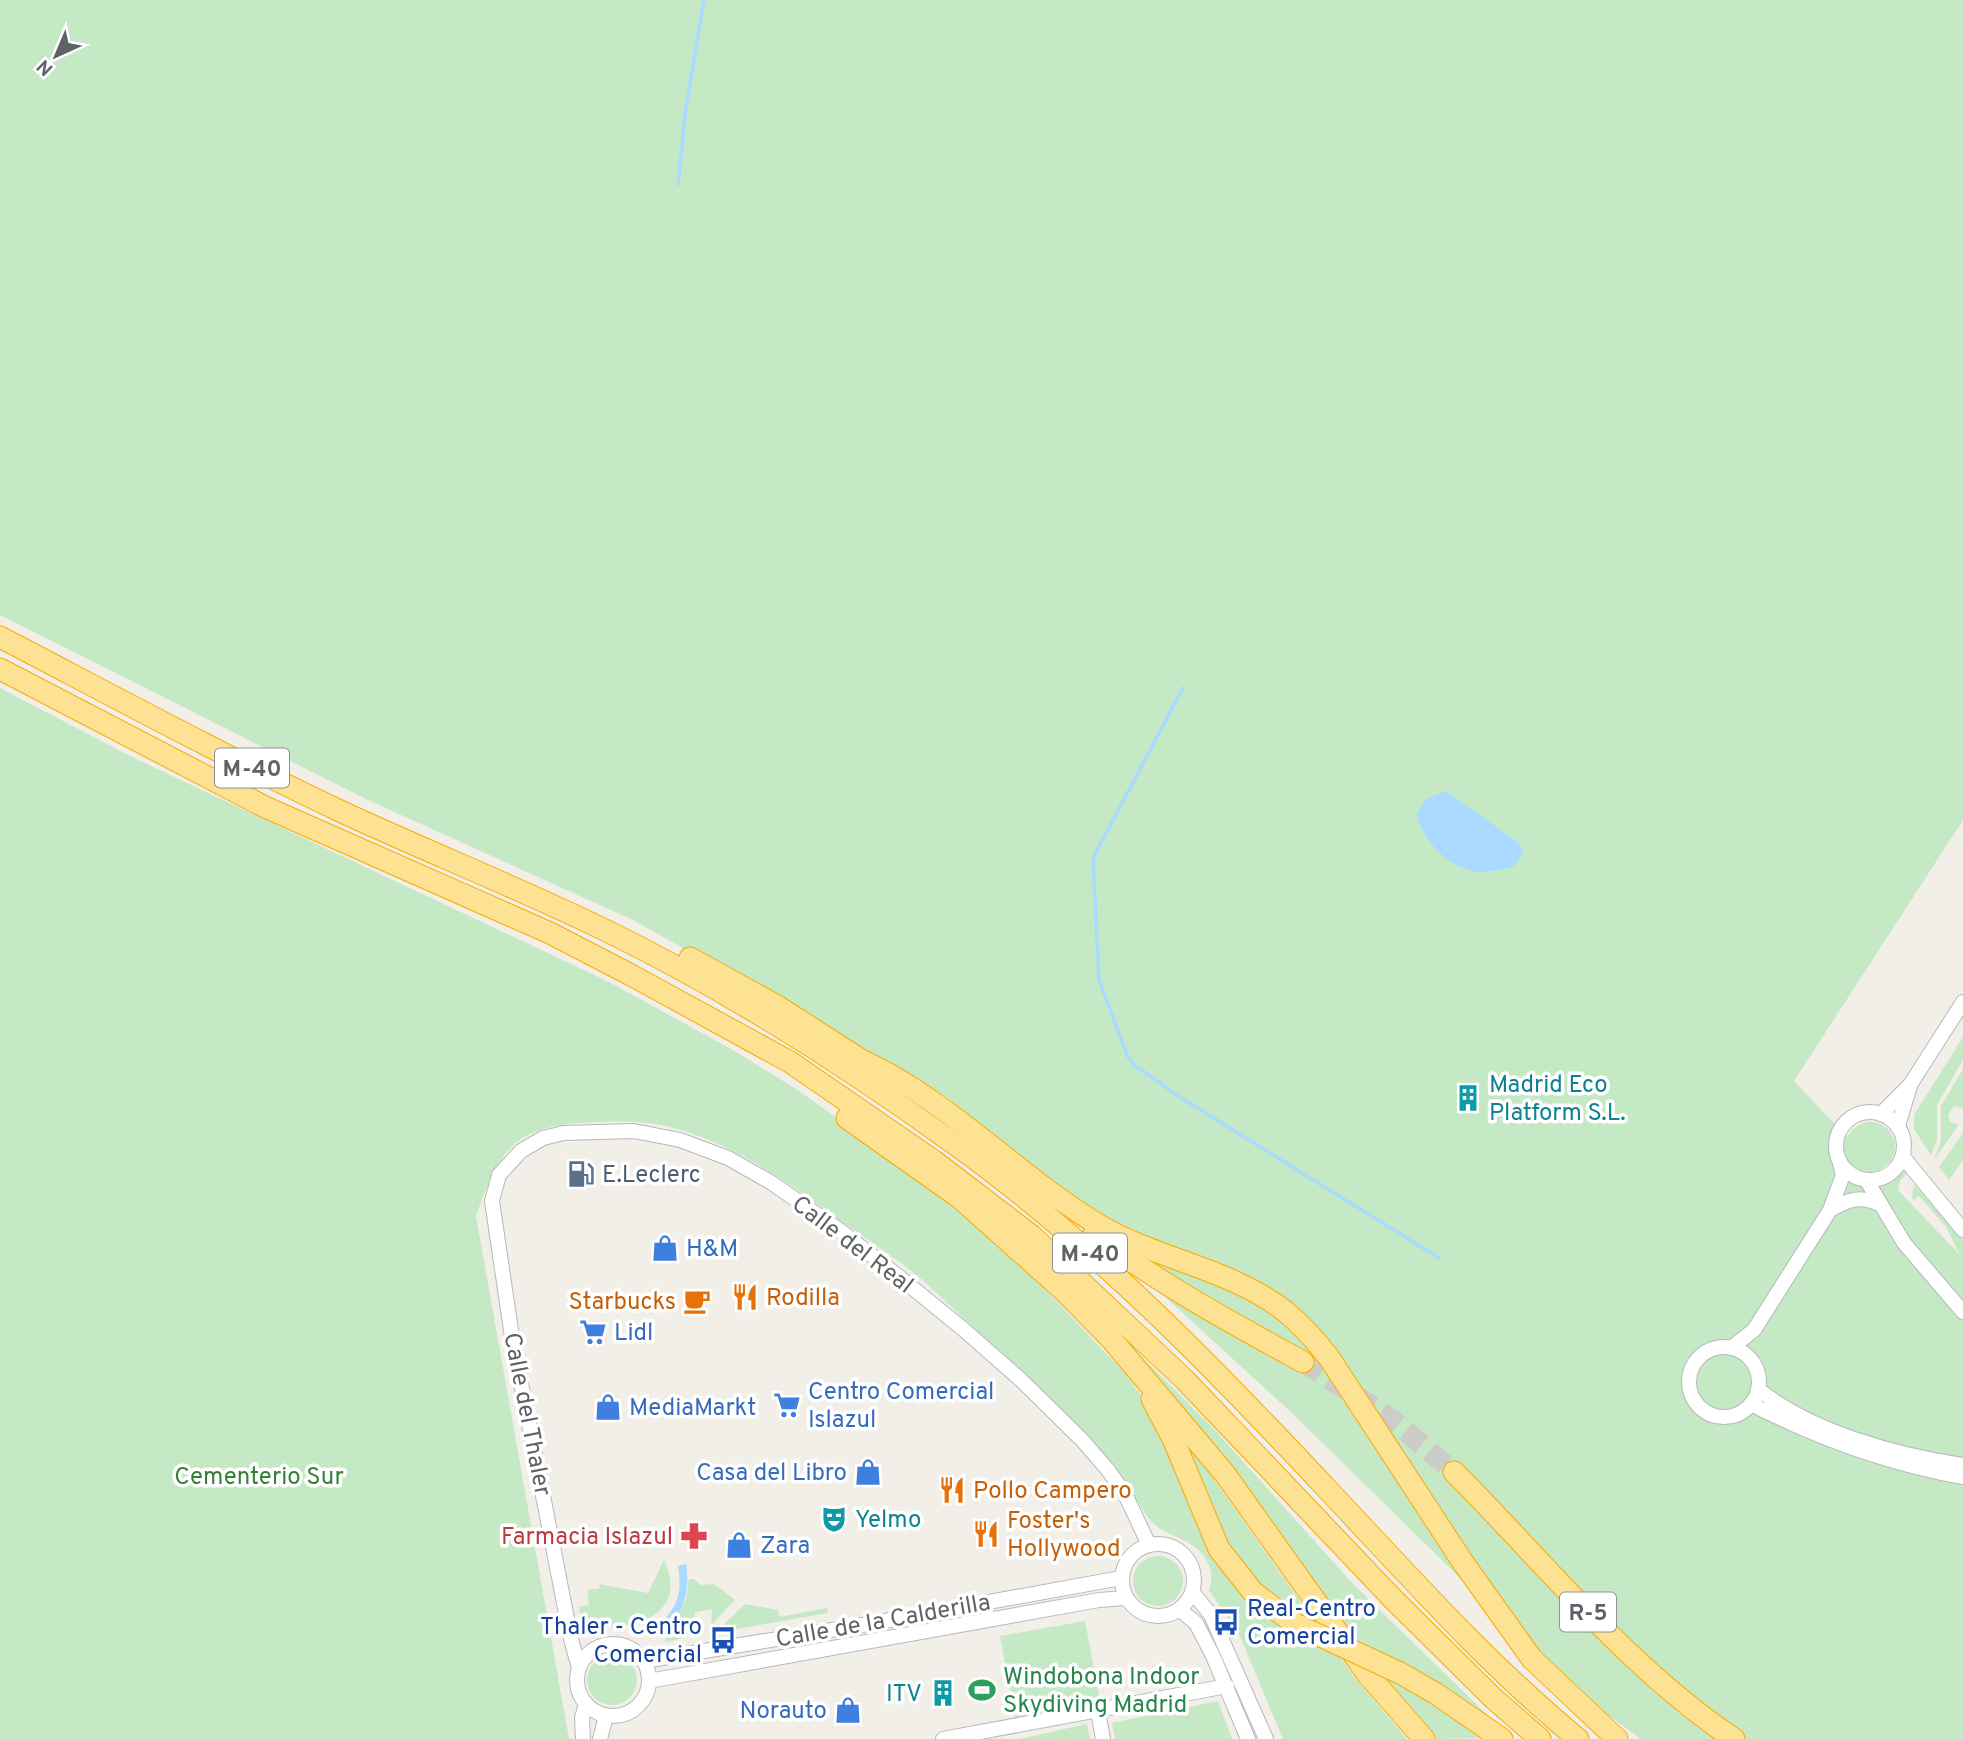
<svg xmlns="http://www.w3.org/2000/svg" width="1963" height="1739" font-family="Overpass,sans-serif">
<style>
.green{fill:#c5e8c5}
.water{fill:#aadaff}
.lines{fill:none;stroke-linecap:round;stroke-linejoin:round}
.stream{stroke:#aadaff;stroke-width:3.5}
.highway-tunnel{stroke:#ccccc8;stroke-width:21;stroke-dasharray:21 10;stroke-linecap:butt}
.minor-casing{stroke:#b5b8bc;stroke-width:16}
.highway-casing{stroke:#f9ab00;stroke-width:23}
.minor{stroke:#fff;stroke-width:14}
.highway{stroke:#fde293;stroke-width:21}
.highway-bridge-casing{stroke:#f9ab00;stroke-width:23;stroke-linecap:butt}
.highway-bridge{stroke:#fde293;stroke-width:21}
.labels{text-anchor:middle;stroke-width:7;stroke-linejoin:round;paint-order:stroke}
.shield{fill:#fff;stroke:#8f9295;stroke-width:2}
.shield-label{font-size:23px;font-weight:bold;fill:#5f6368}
.culture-label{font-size:24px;fill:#0d838f;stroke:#fff;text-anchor:start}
.service-label{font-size:24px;fill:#4e5e75;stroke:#fff;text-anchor:start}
.street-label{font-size:24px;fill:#5f6368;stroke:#fff}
.shop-label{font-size:24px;fill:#366cbe;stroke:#fff;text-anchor:start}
.food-label{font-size:24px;fill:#c56008;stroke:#fff;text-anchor:start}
.park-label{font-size:24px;fill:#348238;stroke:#fff}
.health-label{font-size:24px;fill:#be3a42;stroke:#fff;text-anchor:end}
.transit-label{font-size:24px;fill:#164399;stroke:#fff;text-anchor:start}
.leisure-label{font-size:24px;fill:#27864d;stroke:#fff;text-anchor:start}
</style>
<rect width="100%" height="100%" fill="#f1efe8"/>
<g class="green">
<path d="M0,0H1963V820L1794,1081L1847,1137C1874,1096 1920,1148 1879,1170L1891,1183L1905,1170L1907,1173L1900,1181L1898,1190L1960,1255L1946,1227L1919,1196L1914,1200L1912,1197L1914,1184L1963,1240V1739H1641L1574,1690L1293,1414L947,1097L633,920L368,800L0,615Z"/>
<path d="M0,688L130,756L607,981L733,1050L796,1089L957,1203L1039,1283L1125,1373L1143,1398L1225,1550L1171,1419L1354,1677L1407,1739H1283L1239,1634L1209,1590C1214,1577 1211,1566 1203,1555C1186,1535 1164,1536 1151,1521C1141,1509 1134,1494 1125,1481C1108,1456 1086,1435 1065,1414C1031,1380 996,1348 961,1316C945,1301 930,1286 914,1273C886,1251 856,1232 827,1211C784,1180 741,1150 690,1133C660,1122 627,1120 596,1122C516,1125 501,1145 476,1216L569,1739H0Z"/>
<path d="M1963,1037V1060L1937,1105V1140L1931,1155L1914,1129V1115Z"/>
<path d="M1963,1069V1108L1954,1106L1948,1115L1950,1122L1959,1124L1934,1160L1941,1141V1106Z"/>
<path d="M1963,1133V1160L1949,1180L1939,1167Z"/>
<path d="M1120,1335L1214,1429L1354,1585L1510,1737L1436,1739L1383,1682L1204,1434Z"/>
<circle cx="1158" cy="1581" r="25"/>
<path d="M664,1560C680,1593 666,1617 630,1624C614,1627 598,1625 583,1635L579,1607L589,1605L587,1590L600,1588L599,1584L648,1593Z"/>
<path d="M689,1579H694L701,1585L714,1584L735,1600L711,1625L712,1609L695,1612C694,1635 686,1639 665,1642L686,1599Z"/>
<path d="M745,1604L778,1610L779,1617L827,1608L828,1613L719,1632V1629Z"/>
<path d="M1085,1621L1100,1701L1015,1718L1000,1636Z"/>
<circle cx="612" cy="1680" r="25"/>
<path d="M1218,1701L1232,1739H1115L1112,1723Z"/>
<path d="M1087,1724L1090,1739H1019Z"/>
</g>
<g class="water">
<path d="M1446,791L1519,843L1524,853L1513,867C1504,869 1494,871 1485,872C1453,873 1423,843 1417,814L1426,799Z"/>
<path d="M686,1564C691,1596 681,1610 668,1638L653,1631C676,1609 683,1598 678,1566Z"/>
</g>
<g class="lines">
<g class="stream">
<path d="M678,184L686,108L704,0"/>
<path d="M1183,688L1093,858L1099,980L1127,1055L1134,1065L1180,1097L1439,1258"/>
</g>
<path class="highway-tunnel" d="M1303,1362L1390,1418L1454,1472"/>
<defs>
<g id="minor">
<circle cx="1870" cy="1146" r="34"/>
<path d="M1881,1114L1910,1085L1963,1002"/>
<path d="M1898,1126L1910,1086"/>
<path d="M1903,1157L1963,1230"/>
<path d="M1867,1181L1904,1243L1963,1312"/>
<path d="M1830,1210C1849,1199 1861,1195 1881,1205"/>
<circle cx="1724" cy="1382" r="35"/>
<path d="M1731,1348L1754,1330L1830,1210L1843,1175L1840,1163"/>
<path d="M1758,1389C1812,1432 1895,1455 1963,1465"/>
<path d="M1751,1404C1818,1438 1889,1464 1963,1477"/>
<circle cx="1158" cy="1580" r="36"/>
<path d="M1193,1593L1211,1615L1266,1739"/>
<path d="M1180,1610L1196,1623L1213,1656L1248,1739"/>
<circle cx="613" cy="1680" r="36"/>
<path d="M644,1661L868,1624L1121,1578"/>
<path d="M579,1668L571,1639L512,1337L492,1201L499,1175L521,1151L543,1138L564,1133L634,1131L680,1140L728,1158L772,1183L842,1232L898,1276L963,1329L1021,1380L1082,1440L1108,1470L1125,1494L1149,1545"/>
<path d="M649,1681L1099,1600L1126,1598"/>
<path d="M1098,1711L1103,1739"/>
<path d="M583,1739L582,1718L586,1704"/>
<path d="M600,1739L606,1716"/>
<path d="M943,1739L1227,1686"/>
</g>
<g id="highway">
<path d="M0,637C113,696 224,756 340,811C428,852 519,888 607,931C727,990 841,1062 949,1140C1090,1240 1211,1365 1329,1491C1410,1577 1487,1664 1578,1739"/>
<path d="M0,669L265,807L550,933L631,975L790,1062L934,1161L1032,1236L1185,1380L1393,1599L1493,1698L1540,1739"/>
<path d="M690,958L777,1006L875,1069"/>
<path d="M863,1061C950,1101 1017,1176 1099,1225C1158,1260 1232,1269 1286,1312C1303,1326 1317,1342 1330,1359L1462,1561L1532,1659L1617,1739"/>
<path d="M847,1118L960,1198L1063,1290L1112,1340L1225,1474L1368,1675L1424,1739"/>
<path d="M1094,1234C1158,1283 1232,1323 1303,1362"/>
<path d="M1152,1399L1174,1441L1219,1549L1253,1592"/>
<path d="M1454,1472C1545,1563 1626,1666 1734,1739"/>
<path d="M1400,1673L1435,1693L1502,1739"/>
</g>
</defs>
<use href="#minor" class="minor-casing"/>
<use href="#highway" class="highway-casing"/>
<use href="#minor" class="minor"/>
<use href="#highway" class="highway"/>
<defs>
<path id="highway-bridge" d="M1253,1592L1295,1624L1400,1673"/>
</defs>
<use href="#highway-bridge" class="highway-bridge-casing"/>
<use href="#highway-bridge" class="highway-bridge"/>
</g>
<defs>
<symbol id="building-bare" viewBox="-9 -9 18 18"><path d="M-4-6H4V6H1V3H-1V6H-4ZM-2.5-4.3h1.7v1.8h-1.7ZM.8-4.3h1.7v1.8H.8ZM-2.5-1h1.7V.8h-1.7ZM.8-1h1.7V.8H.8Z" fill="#0f9aa8" stroke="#fff" stroke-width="2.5" paint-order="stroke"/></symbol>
<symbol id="fuel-bare" viewBox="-9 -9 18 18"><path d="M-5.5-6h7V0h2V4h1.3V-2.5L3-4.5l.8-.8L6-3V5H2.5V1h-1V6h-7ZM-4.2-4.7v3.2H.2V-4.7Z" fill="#5c6f8a" stroke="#fff" stroke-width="2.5" paint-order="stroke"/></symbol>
<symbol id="shop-bare" viewBox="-9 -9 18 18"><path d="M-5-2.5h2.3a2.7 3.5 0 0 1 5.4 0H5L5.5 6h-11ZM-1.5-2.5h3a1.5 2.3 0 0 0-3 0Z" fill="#3f7fe0" stroke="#fff" stroke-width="2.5" paint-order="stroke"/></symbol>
<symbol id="restaurant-bare" viewBox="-9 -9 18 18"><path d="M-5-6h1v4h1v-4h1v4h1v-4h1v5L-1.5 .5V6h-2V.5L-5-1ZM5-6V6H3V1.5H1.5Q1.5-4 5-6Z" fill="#e8710a" stroke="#fff" stroke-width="2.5" paint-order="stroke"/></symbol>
<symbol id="cafe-bare" viewBox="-9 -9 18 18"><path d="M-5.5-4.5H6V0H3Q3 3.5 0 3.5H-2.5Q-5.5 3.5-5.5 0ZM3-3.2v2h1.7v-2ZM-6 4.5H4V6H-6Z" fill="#e8710a" stroke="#fff" stroke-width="2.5" paint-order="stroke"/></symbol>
<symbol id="supermarket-bare" viewBox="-9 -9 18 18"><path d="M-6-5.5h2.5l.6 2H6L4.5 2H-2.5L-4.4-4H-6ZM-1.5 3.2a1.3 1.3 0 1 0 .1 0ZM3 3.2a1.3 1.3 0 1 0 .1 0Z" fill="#3f7fe0" stroke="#fff" stroke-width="2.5" paint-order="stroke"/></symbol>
<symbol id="theatre-bare" viewBox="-9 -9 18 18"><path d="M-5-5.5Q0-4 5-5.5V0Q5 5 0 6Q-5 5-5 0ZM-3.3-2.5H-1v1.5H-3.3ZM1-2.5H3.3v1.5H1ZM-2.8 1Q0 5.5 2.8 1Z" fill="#0f9aa8" stroke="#fff" stroke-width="2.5" paint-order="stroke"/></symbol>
<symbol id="pharmacy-bare" viewBox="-9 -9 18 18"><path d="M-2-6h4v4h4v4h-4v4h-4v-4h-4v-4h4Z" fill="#e0444e" stroke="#fff" stroke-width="2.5" paint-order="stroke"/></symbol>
<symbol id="bus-bare" viewBox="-9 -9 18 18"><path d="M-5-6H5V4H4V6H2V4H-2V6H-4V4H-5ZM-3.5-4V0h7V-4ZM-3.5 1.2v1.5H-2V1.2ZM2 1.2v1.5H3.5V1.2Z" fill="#1a4fb4" stroke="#fff" stroke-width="2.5" paint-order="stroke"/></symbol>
<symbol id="stadium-bare" viewBox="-9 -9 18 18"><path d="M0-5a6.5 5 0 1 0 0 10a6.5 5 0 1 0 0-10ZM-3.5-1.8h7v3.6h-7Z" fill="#2e9e5b" stroke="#fff" stroke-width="2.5" paint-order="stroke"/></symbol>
</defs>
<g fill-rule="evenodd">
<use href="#building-bare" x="1449" y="1079" width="38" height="38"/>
<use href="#fuel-bare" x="562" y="1155" width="38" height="38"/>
<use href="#shop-bare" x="646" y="1229" width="38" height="38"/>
<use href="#restaurant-bare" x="726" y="1278" width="38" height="38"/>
<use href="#cafe-bare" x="678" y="1282" width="38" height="38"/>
<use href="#supermarket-bare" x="574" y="1313" width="38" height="38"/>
<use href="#supermarket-bare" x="768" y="1386" width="38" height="38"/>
<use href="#shop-bare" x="589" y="1388" width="38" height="38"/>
<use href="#shop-bare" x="849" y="1453" width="38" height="38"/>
<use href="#restaurant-bare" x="933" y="1471" width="38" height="38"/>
<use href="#theatre-bare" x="815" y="1500" width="38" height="38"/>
<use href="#restaurant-bare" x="967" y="1515" width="38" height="38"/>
<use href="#pharmacy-bare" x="675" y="1517" width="38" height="38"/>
<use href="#shop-bare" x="720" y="1526" width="38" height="38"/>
<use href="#bus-bare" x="1207" y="1603" width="38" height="38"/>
<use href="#bus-bare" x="704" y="1621" width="38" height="38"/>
<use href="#stadium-bare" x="963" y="1671" width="38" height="38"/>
<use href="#building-bare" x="924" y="1674" width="38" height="38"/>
<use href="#shop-bare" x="829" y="1691" width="38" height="38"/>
</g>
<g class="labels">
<g class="shield">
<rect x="215" y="748.5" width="74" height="39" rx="5"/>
<rect x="1053" y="1233.5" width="74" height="39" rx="5"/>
<rect x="1560" y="1592.5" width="56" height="39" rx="5"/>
</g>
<g class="shield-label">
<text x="252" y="776">M-40</text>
<text x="1090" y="1261">M-40</text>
<text x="1588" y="1620">R-5</text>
</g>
<g class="culture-label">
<text x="1489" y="1092">Madrid Eco<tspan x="1489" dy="28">Platform S.L.</tspan></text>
<text x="855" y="1527">Yelmo</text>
<text x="922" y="1701" text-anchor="end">ITV</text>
</g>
<g class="service-label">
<text x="602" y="1182">E.Leclerc</text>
</g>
<g class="street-label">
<text transform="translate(853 1244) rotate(37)" y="8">Calle del Real</text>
<text transform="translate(528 1414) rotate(79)" y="8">Calle del Thaler</text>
<text transform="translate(883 1620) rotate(-10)" y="8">Calle de la Calderilla</text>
</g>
<g class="shop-label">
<text x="686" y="1256">H&amp;M</text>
<text x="614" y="1340">Lidl</text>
<text x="808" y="1399">Centro Comercial<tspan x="808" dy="28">Islazul</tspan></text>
<text x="629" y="1415">MediaMarkt</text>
<text x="847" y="1480" text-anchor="end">Casa del Libro</text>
<text x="760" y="1553">Zara</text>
<text x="827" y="1718" text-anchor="end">Norauto</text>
</g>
<g class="food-label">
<text x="766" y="1305">Rodilla</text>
<text x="676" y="1309" text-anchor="end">Starbucks</text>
<text x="973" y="1498">Pollo Campero</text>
<text x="1007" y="1528">Foster's<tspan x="1007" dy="28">Hollywood</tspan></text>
</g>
<g class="park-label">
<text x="259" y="1484">Cementerio Sur</text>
</g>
<g class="health-label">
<text x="673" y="1544">Farmacia Islazul</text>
</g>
<g class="transit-label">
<text x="1247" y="1616">Real-Centro<tspan x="1247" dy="28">Comercial</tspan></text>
<text x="702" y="1634" text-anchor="end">Thaler - Centro<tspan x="702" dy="28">Comercial</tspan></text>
</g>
<g class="leisure-label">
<text x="1003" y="1684">Windobona Indoor<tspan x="1003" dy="28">Skydiving Madrid</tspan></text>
</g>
</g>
<g transform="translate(56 56) rotate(224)" stroke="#ffffff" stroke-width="5" paint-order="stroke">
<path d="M0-5L12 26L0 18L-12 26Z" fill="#5f6368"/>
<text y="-10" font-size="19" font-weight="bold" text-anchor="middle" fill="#5f6368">N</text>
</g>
</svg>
